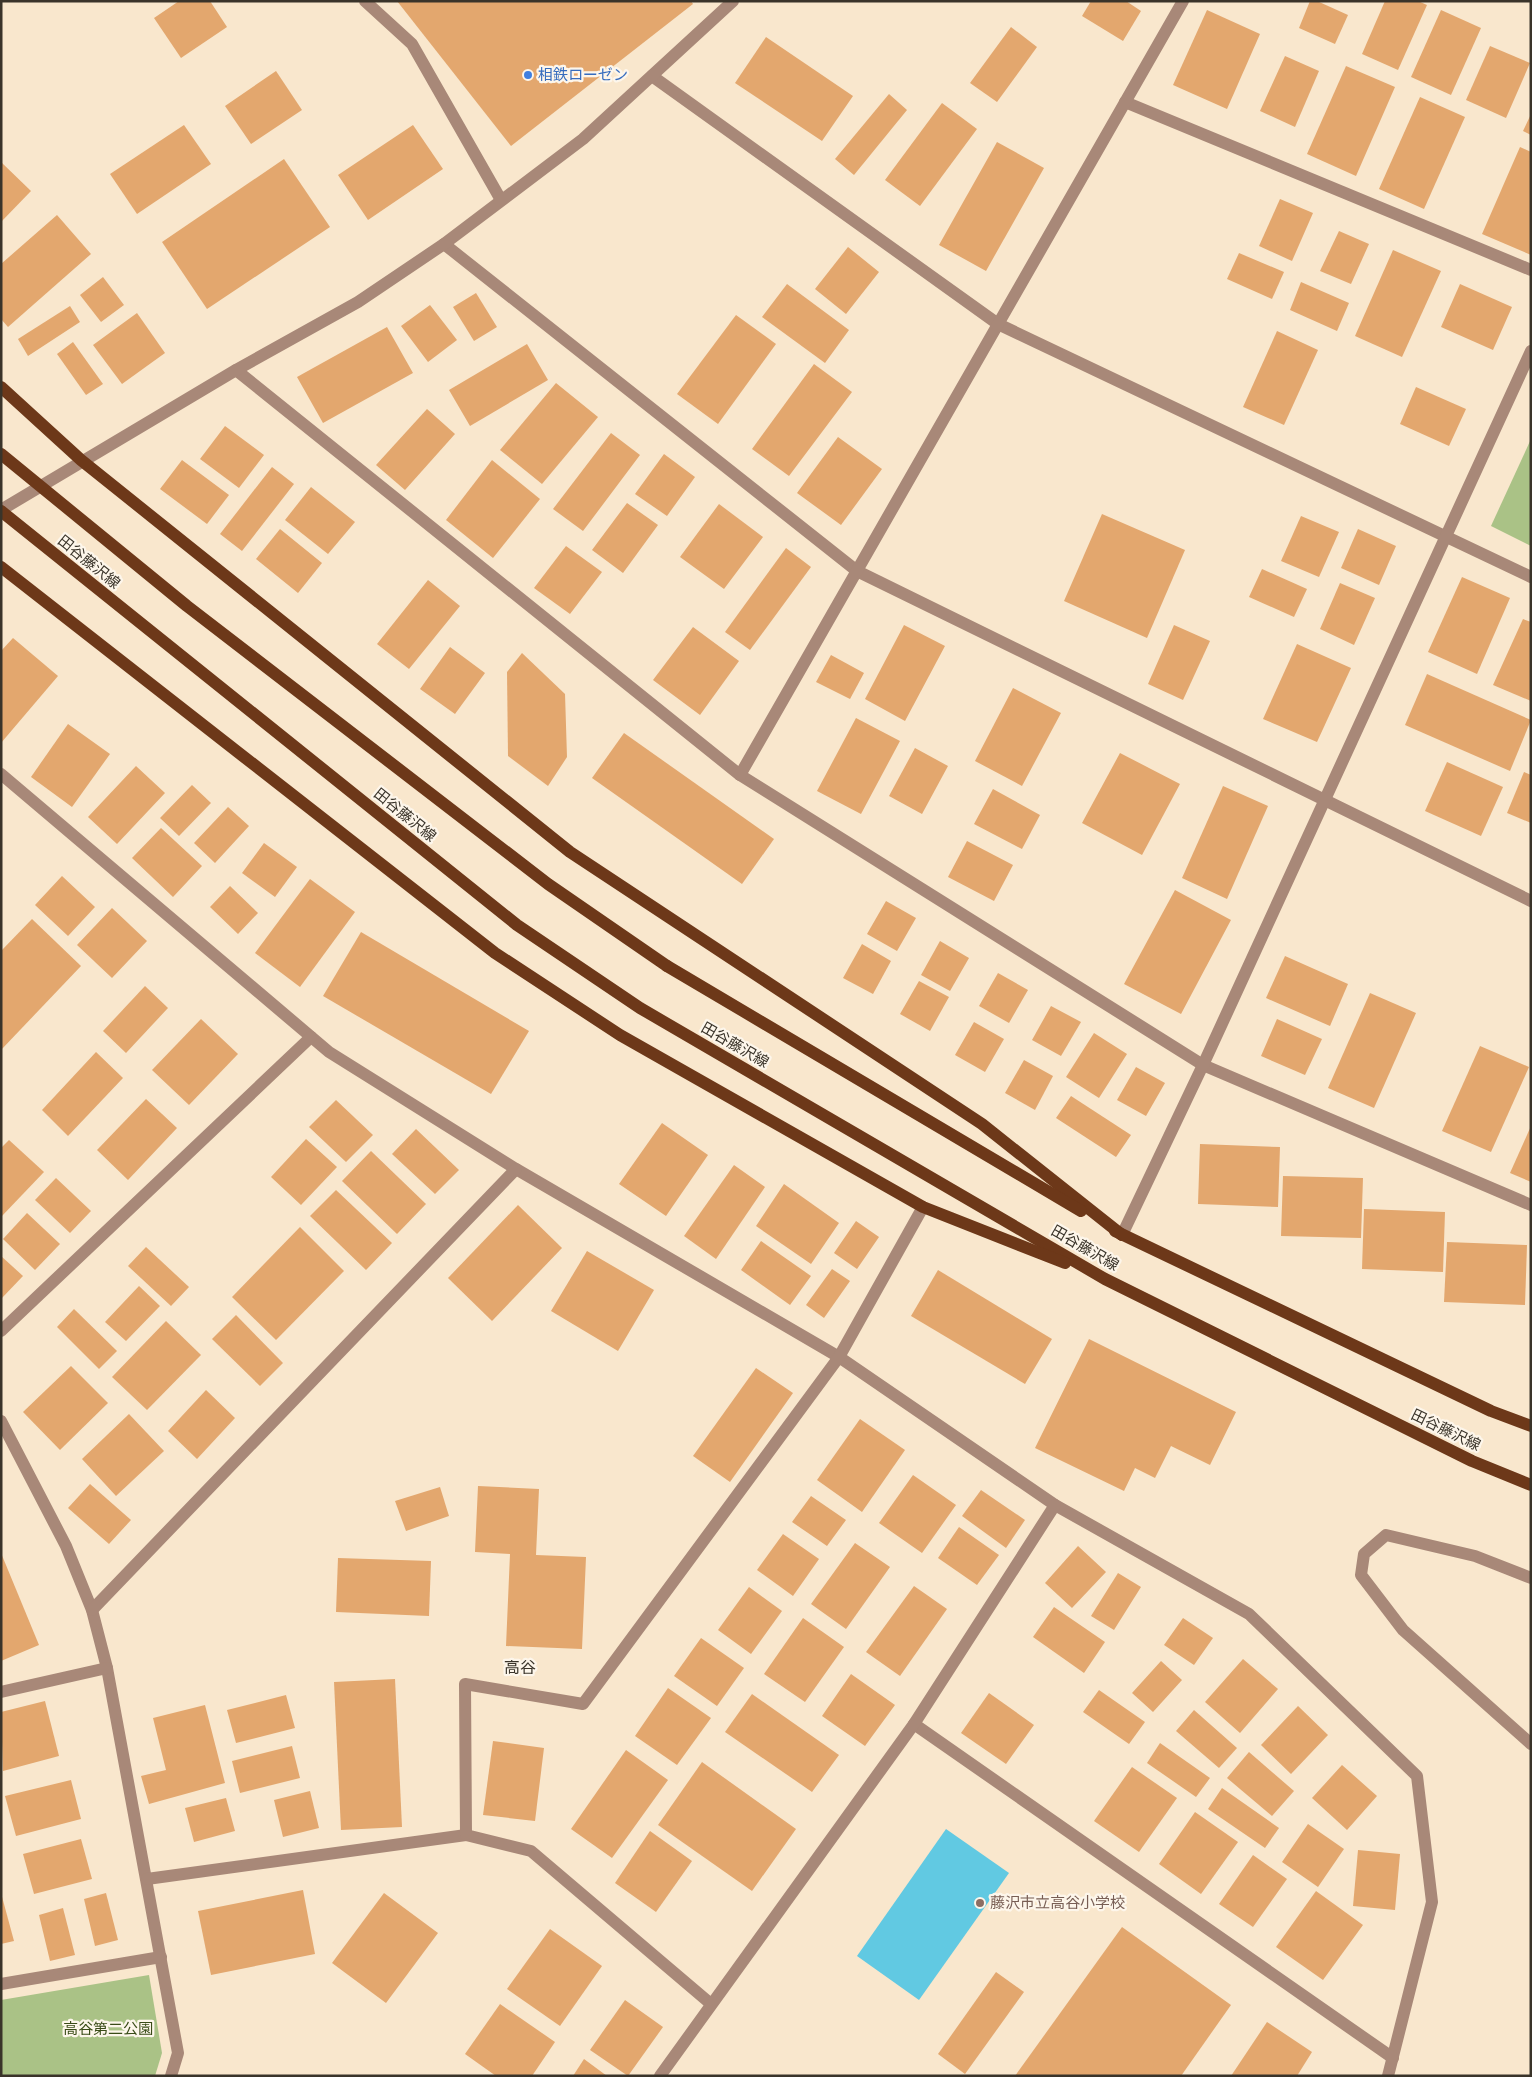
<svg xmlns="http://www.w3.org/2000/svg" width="1532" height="2077" font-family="'Fira Sans Condensed','Noto Sans JP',sans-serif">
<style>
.green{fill:#aac286}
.water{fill:#61c9e2}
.building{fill:#e3a76e}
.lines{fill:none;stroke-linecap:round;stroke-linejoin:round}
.minor{stroke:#a88878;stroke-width:12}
.major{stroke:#6d3819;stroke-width:12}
.major-bridge{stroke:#6d3819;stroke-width:12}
.shop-dot{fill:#3f7fe0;stroke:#fdf6eb;stroke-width:2}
.education-dot{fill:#8d6e63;stroke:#fdf6eb;stroke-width:2}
.labels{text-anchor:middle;stroke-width:4.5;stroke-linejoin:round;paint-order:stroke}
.shop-label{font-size:15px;fill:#366cbe;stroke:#fdf6eb;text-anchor:start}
.street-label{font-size:15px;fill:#3a342a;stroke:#fdf6eb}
.education-label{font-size:15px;fill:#785e54;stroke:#fdf6eb;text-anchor:start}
.park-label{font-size:15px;fill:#3a4c18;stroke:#fdf6eb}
.neighbourhood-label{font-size:16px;fill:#3a342a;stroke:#fdf6eb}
</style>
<rect width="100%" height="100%" fill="#f9e7cd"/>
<g class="green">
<path d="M1531,439V546L1491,526Z"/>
<path d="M149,1975L162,2053L155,2076H1V2000Z"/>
</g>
<path class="water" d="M946,1829L1009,1873L919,2000L857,1956Z"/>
<g class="building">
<path d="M179,1H210L227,27L181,58L154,18Z"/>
<path d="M397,1H691L693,4L511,146Z"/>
<path d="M1091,1H1126L1141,11L1123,41L1082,16Z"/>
<path d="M1310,1H1317L1348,15L1335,44L1299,28Z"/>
<path d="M1385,1H1418L1427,5L1398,70L1362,54Z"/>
<path d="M1207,10L1260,34L1227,109L1173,85Z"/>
<path d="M1441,10L1481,28L1451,95L1411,77Z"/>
<path d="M1011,27L1037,47L997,102L970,83Z"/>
<path d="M766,37L853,96L822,141L735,83Z"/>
<path d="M1490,46L1530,63L1506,118L1466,100Z"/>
<path d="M1285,56L1319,71L1295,127L1260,111Z"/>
<path d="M1346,66L1395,87L1356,176L1307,154Z"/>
<path d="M276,71L302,110L251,144L225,106Z"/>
<path d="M889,94L907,110L854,175L835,159Z"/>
<path d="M1420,97L1465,117L1424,209L1379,189Z"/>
<path d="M942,103L977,129L920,206L885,180Z"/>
<path d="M1531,114V135L1523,131Z"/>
<path d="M184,125L211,164L137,214L110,174Z"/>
<path d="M413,125L443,169L368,220L338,175Z"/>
<path d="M997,142L1044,168L986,271L939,245Z"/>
<path d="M1520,147L1531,152V255L1482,234Z"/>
<path d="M284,159L330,227L207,309L162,242Z"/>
<path d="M1,162L31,191L1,222Z"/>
<path d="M1280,199L1313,213L1292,261L1259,246Z"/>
<path d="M57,215L91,254L8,327L1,319V264Z"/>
<path d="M1339,231L1369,244L1351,284L1320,271Z"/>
<path d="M848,247L879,272L846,314L815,289Z"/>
<path d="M1393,250L1441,271L1402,357L1355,336Z"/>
<path d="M1239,253L1284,272L1272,299L1227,279Z"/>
<path d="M103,277L124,305L101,322L80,295Z"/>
<path d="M1301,282L1349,303L1337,331L1290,310Z"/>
<path d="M787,284L849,330L825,363L762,317Z"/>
<path d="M1460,284L1512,307L1493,350L1441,327Z"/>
<path d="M476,293L497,327L474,341L453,307Z"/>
<path d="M430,305L457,340L428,362L401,326Z"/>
<path d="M70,306L80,322L28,356L18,339Z"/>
<path d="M137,313L165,353L122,384L93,345Z"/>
<path d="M736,315L776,344L718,424L677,394Z"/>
<path d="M387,327L413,373L323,423L297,377Z"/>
<path d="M1277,331L1318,350L1284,425L1243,407Z"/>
<path d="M73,342L103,384L86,395L57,354Z"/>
<path d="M527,344L548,380L470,426L449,390Z"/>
<path d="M814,364L852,392L789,476L752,449Z"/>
<path d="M556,383L598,417L542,484L500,450Z"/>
<path d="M1416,387L1466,409L1449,446L1400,424Z"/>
<path d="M427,409L455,434L405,490L376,465Z"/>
<path d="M225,426L264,455L239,488L200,459Z"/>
<path d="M611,433L640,455L583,531L553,509Z"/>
<path d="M838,437L882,469L841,525L797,493Z"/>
<path d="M664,454L695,477L667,516L635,494Z"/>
<path d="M182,460L229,495L207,524L160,489Z"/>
<path d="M492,460L540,499L493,558L446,520Z"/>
<path d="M272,467L294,484L242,551L220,534Z"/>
<path d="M311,487L355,522L328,554L285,520Z"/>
<path d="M627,503L658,525L623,573L592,550Z"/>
<path d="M719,504L763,537L724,589L680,557Z"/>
<path d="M1102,514L1185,550L1147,638L1064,601Z"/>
<path d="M1301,516L1339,532L1319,577L1281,561Z"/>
<path d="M280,529L322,563L298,593L256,559Z"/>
<path d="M1358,529L1396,546L1379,585L1341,568Z"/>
<path d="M566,546L602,572L570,614L534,588Z"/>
<path d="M786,548L811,567L750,650L725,632Z"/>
<path d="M1262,569L1307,589L1294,617L1249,597Z"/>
<path d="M1462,577L1510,598L1477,674L1428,652Z"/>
<path d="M428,580L460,606L409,669L377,644Z"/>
<path d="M1340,583L1375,598L1354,645L1320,629Z"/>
<path d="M1523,619L1531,622V701L1493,685Z"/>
<path d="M904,625L945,646L905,721L865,699Z"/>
<path d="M1174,625L1210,641L1183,700L1148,684Z"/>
<path d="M693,627L739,661L700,715L653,680Z"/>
<path d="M13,638L58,676L1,743V651Z"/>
<path d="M1297,644L1351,668L1317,742L1263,719Z"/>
<path d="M450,647L485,673L455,714L420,689Z"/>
<path d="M522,653L565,694L567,757L548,786L508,756L507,672Z"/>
<path d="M831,655L864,673L850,699L816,682Z"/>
<path d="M1427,674L1531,720L1510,771L1405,725Z"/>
<path d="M1013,688L1061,713L1022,786L975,761Z"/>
<path d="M856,718L900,741L861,814L817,791Z"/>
<path d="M68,724L110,754L72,807L31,777Z"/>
<path d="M624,733L774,839L742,884L592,778Z"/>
<path d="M915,748L948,766L922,814L889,796Z"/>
<path d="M1120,753L1180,784L1142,855L1082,823Z"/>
<path d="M1447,762L1503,787L1481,836L1425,811Z"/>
<path d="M136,766L165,793L117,844L88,817Z"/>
<path d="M1524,772L1531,775V823L1507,813Z"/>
<path d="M192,785L211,803L179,836L160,818Z"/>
<path d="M1223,786L1268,806L1227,899L1182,878Z"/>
<path d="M993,789L1040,815L1022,849L974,824Z"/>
<path d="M228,807L249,826L215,863L194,843Z"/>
<path d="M161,828L202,866L173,897L132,858Z"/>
<path d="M967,841L1013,865L994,901L948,877Z"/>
<path d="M264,843L297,867L275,897L242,873Z"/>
<path d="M62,876L95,907L68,936L35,905Z"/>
<path d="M310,879L355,912L300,987L255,953Z"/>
<path d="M230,886L258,913L238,934L210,907Z"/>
<path d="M1175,890L1231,920L1181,1014L1124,984Z"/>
<path d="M886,901L916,918L897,951L867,934Z"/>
<path d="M112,908L147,941L112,978L77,945Z"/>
<path d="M32,919L81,966L1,1050V951Z"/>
<path d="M361,932L529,1031L491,1094L323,996Z"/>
<path d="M940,941L969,958L950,991L921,975Z"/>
<path d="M862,944L891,961L873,994L843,978Z"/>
<path d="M1285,956L1348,984L1330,1026L1266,998Z"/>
<path d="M998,973L1028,990L1009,1023L979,1006Z"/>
<path d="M919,981L949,997L930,1031L900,1014Z"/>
<path d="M145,986L168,1008L126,1053L103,1031Z"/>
<path d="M1370,993L1416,1013L1374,1108L1328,1088Z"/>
<path d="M1051,1006L1081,1022L1061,1056L1032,1040Z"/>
<path d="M201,1019L238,1054L189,1105L152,1070Z"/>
<path d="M1277,1019L1322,1039L1305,1075L1261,1056Z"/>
<path d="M974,1022L1004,1039L985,1072L955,1055Z"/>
<path d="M1094,1033L1127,1054L1099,1098L1066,1077Z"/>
<path d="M1480,1046L1529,1067L1491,1152L1442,1131Z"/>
<path d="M96,1052L123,1078L68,1136L42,1110Z"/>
<path d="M1024,1060L1053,1076L1035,1110L1005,1093Z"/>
<path d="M1136,1067L1165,1083L1146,1116L1117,1100Z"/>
<path d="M1071,1096L1131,1135L1116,1157L1056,1118Z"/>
<path d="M146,1099L177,1128L128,1180L97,1150Z"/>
<path d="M336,1100L373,1135L346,1162L309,1127Z"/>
<path d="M662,1123L708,1155L666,1216L619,1184Z"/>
<path d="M1531,1126V1182L1510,1173Z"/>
<path d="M416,1129L459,1170L435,1194L392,1154Z"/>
<path d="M306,1139L337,1167L301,1205L271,1177Z"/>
<path d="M9,1140L44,1172L1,1217V1148Z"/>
<path d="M1200,1144L1280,1147L1278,1207L1198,1204Z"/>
<path d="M371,1151L426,1204L397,1234L342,1181Z"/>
<path d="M734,1165L765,1187L716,1259L684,1236Z"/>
<path d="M1283,1176L1363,1178L1361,1238L1281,1236Z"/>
<path d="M56,1178L91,1211L70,1233L35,1200Z"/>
<path d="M784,1184L839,1223L811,1264L756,1226Z"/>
<path d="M336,1190L392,1243L366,1270L310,1216Z"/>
<path d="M518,1205L562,1248L492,1321L448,1278Z"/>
<path d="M1364,1209L1445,1212L1443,1272L1362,1269Z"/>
<path d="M27,1213L60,1244L35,1270L3,1239Z"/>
<path d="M856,1221L879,1237L857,1269L834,1253Z"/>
<path d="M300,1227L344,1271L276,1340L232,1297Z"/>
<path d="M761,1241L811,1276L790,1305L741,1270Z"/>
<path d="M1447,1242L1527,1245L1525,1305L1444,1302Z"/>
<path d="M146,1247L189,1287L171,1306L128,1266Z"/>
<path d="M587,1251L654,1290L618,1351L551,1311Z"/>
<path d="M1,1256L23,1276L1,1299Z"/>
<path d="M832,1269L850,1281L824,1318L806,1305Z"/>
<path d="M938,1270L1052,1339L1025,1384L911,1316Z"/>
<path d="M139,1286L160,1306L126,1341L105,1322Z"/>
<path d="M74,1309L117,1351L99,1369L57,1327Z"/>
<path d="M236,1315L283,1363L260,1386L212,1339Z"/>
<path d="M166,1321L201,1355L147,1410L112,1377Z"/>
<path d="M1089,1339L1236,1412L1210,1465L1171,1446L1155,1478L1135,1468L1124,1491L1035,1448Z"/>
<path d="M71,1366L108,1403L60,1450L23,1412Z"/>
<path d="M756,1368L793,1393L730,1482L693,1456Z"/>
<path d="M206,1390L235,1418L197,1459L168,1431Z"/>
<path d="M129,1414L164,1451L116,1496L82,1459Z"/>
<path d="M860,1419L905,1450L862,1512L817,1480Z"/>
<path d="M913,1475L956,1505L922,1553L879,1523Z"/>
<path d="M90,1484L131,1520L109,1544L68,1508Z"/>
<path d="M478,1486L539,1489L536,1555L586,1557L582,1649L506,1646L510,1554L475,1552Z"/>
<path d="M440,1487L449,1516L406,1531L395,1501Z"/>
<path d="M981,1490L1025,1520L1006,1548L962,1516Z"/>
<path d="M811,1496L846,1520L827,1546L792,1522Z"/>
<path d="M959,1527L999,1555L977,1585L938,1558Z"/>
<path d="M783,1534L819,1559L793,1596L757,1570Z"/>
<path d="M855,1543L890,1567L846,1629L811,1604Z"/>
<path d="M1078,1546L1106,1572L1072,1608L1045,1583Z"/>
<path d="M1,1553L39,1645L1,1661Z"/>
<path d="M338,1558L431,1561L429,1616L336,1612Z"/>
<path d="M1118,1573L1141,1587L1114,1630L1091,1616Z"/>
<path d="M914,1586L947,1609L900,1676L866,1652Z"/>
<path d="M749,1587L782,1611L751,1654L718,1630Z"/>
<path d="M1054,1607L1105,1642L1084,1673L1033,1637Z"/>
<path d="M803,1618L844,1647L805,1702L764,1674Z"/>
<path d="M1183,1618L1213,1638L1194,1665L1164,1645Z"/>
<path d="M701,1638L744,1668L717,1706L674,1676Z"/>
<path d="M1243,1659L1278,1689L1240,1733L1205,1702Z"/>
<path d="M1161,1661L1182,1680L1153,1712L1132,1693Z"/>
<path d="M851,1674L895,1705L865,1746L822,1716Z"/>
<path d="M395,1679L402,1827L341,1830L334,1682Z"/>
<path d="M668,1688L711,1718L677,1765L635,1736Z"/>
<path d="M1099,1690L1145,1722L1129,1744L1083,1712Z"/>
<path d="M989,1693L1034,1725L1006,1764L961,1733Z"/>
<path d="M752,1694L839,1755L812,1792L725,1732Z"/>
<path d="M286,1695L295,1728L236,1743L227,1710Z"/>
<path d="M45,1701L59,1756L3,1771L1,1712Z"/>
<path d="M205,1705L225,1783L149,1804L141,1776L166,1770L153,1718Z"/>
<path d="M1298,1706L1328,1735L1291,1774L1261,1745Z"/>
<path d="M1194,1710L1237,1748L1219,1768L1176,1731Z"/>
<path d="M493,1741L544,1748L535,1821L483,1815Z"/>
<path d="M1160,1743L1210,1778L1196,1797L1147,1763Z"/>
<path d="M292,1746L300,1778L240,1793L232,1761Z"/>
<path d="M626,1750L668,1780L612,1858L571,1829Z"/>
<path d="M1249,1752L1294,1791L1272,1816L1227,1778Z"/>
<path d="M702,1762L796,1829L752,1891L658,1825Z"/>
<path d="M1342,1765L1377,1796L1347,1830L1312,1798Z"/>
<path d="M1132,1767L1177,1798L1139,1852L1094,1821Z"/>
<path d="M71,1780L81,1819L16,1836L5,1796Z"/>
<path d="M1222,1788L1279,1828L1265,1848L1208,1809Z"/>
<path d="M310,1791L319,1828L283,1837L274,1800Z"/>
<path d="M226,1798L235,1831L194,1842L185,1808Z"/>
<path d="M1195,1812L1238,1842L1201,1894L1159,1864Z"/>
<path d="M1308,1824L1344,1849L1318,1887L1282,1862Z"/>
<path d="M650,1831L692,1861L656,1912L615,1883Z"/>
<path d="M81,1839L92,1879L34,1894L23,1854Z"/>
<path d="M1358,1850L1400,1854L1395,1910L1353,1906Z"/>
<path d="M1253,1855L1287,1879L1253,1927L1219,1904Z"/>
<path d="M303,1890L315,1954L211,1975L198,1911Z"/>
<path d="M1316,1891L1363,1925L1323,1980L1276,1947Z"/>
<path d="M1,1893L14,1941L1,1944Z"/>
<path d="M106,1893L118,1940L95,1946L84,1899Z"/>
<path d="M384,1893L438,1933L386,2003L332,1963Z"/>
<path d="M63,1908L75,1955L50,1961L39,1915Z"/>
<path d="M1122,1927L1231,2005L1181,2076H1015Z"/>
<path d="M550,1929L602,1966L560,2026L507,1989Z"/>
<path d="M996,1972L1024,1992L965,2074L938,2054Z"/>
<path d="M625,2000L663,2027L628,2076L590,2050Z"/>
<path d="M500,2004L555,2042L532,2076H496L465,2054Z"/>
<path d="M1267,2022L1312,2052L1297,2076H1231Z"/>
<path d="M584,2059L607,2076H573Z"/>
</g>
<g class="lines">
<g class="minor">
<path d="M365,1L412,44L501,200"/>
<path d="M652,76L998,324L1531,577"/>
<path d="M1125,102L1531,270"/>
<path d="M444,244L857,571L1531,901"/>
<path d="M236,370L740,775L1203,1065L1531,1205"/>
<path d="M1,510L236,370L358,302L444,244L583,139L733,1"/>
<path d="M1,774L329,1052L516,1169L839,1357L1055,1505L1249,1614L1417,1776L1432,1902L1388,2076"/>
<path d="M740,775L1183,1"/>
<path d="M1122,1235L1203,1065L1531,351"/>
<path d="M1,1331L311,1037"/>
<path d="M1,1421L66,1546L92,1610L107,1668L178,2053L171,2076"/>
<path d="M1531,1578L1475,1556L1386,1535L1364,1554L1361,1575L1403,1630L1531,1744"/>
<path d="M92,1610L516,1169"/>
<path d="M1,1692L107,1668"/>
<path d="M914,1724L1393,2058"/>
<path d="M147,1879L466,1835"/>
<path d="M1,1984L161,1957"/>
<path d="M711,2004L531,1851L466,1835L465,1684L583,1704L839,1357L923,1207"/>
<path d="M660,2076L914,1724L1055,1505"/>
</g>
<g class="major">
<path d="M1,387L81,460L570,852L982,1124L1122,1235"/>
<path d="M1,511L517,925L640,1008L1105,1279L1472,1461L1531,1485"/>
<path d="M1,567L495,953L620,1035L923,1207L1065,1263"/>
<path d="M667,966L1081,1211"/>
<path d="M1115,1231L1491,1411L1531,1426"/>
</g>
<path class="major-bridge" d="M1,454L187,606L548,884L667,966"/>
</g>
<circle class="shop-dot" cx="528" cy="75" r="5"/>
<circle class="education-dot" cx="980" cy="1903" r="5"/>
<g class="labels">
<g class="shop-label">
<text x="538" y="80">相鉄ローゼン</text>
</g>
<g class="street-label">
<text transform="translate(89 562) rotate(39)" y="5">田谷藤沢線</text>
<text transform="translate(405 815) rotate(39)" y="5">田谷藤沢線</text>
<text transform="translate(735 1045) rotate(30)" y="5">田谷藤沢線</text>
<text transform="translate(1085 1248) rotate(30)" y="5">田谷藤沢線</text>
<text transform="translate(1446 1430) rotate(26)" y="5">田谷藤沢線</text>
</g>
<g class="education-label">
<text x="990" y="1908">藤沢市立高谷小学校</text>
</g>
<g class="park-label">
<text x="108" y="2034">高谷第二公園</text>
</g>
<g class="neighbourhood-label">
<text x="520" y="1673">高谷</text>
</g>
</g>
<rect width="1532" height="2077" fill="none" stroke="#3a342a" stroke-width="5"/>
</svg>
